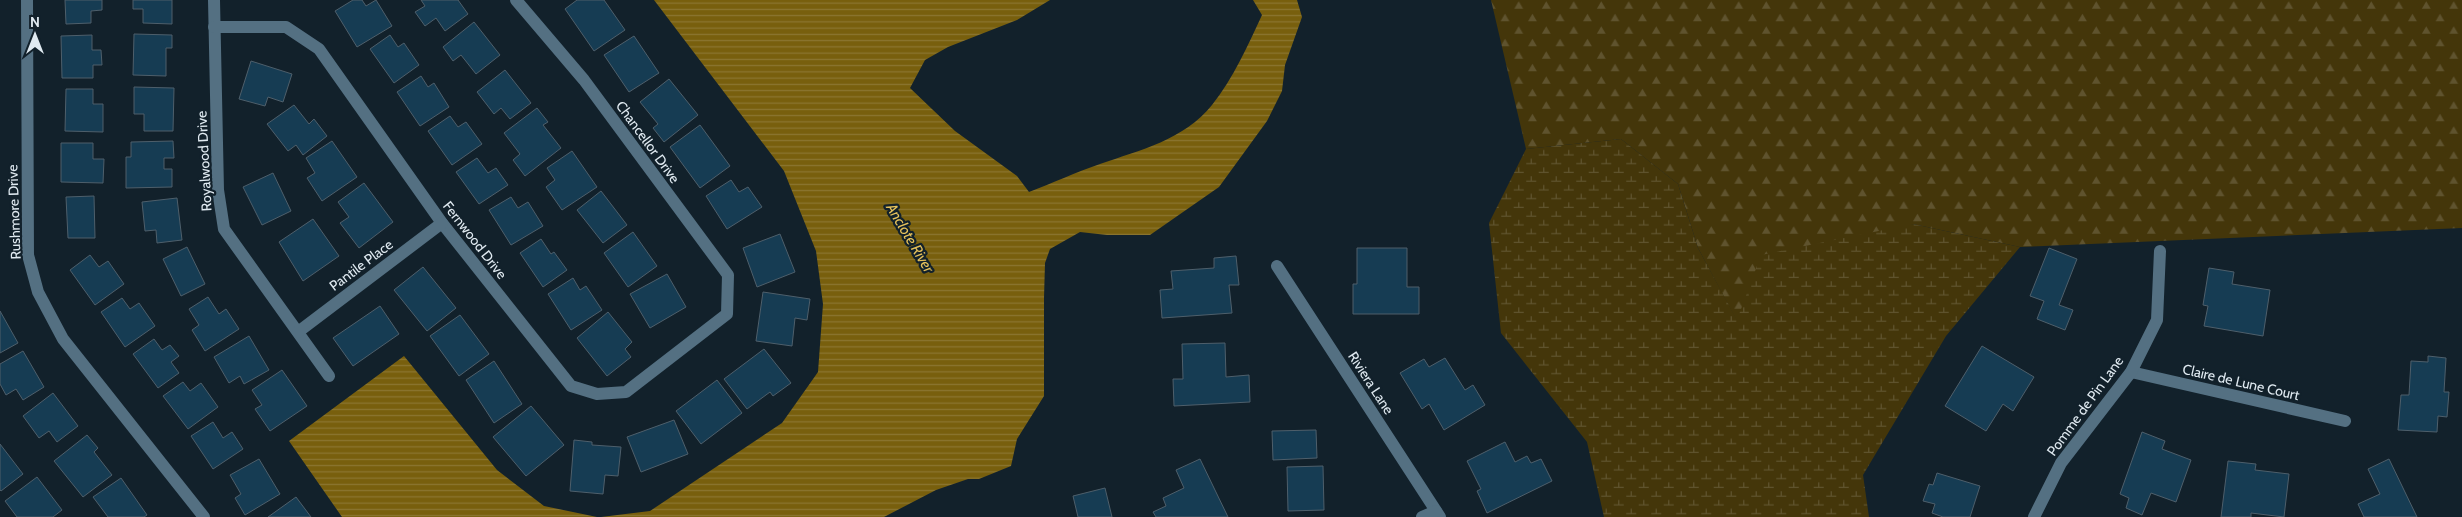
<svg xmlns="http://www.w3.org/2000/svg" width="2462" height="517" font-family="Cabin,sans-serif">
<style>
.forest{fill:url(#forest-firs)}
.wetland{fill:url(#wetland-marsh)}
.water{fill:url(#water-rules)}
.building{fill:#163c53;stroke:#4e5f6b}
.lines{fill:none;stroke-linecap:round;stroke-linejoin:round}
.minor{stroke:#547082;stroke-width:12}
.labels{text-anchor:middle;stroke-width:4.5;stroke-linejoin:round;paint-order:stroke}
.street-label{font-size:14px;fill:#e0eaf1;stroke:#12212b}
.water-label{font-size:15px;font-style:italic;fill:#e5c15b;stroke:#12212b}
</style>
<defs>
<pattern id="forest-firs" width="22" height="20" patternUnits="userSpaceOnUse" patternTransform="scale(1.25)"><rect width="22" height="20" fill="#44360a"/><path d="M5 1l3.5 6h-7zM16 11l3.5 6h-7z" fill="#5f532e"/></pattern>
<pattern id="wetland-marsh" width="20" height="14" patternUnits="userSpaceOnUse" patternTransform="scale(1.25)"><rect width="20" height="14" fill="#44360a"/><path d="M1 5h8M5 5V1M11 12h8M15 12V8" fill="none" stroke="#5f532e"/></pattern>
<pattern id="water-rules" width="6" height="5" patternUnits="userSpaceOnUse" patternTransform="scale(1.25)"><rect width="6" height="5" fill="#785f0d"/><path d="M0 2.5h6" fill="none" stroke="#8b7631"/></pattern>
</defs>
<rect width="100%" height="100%" fill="#12212b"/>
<path class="forest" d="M1491,0H2462V228L2020,247L1913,224L1737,321L1698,248L1678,184L1621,139L1526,149Z"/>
<path class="wetland" d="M1621,139L1678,184L1698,248L1737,320L1761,255L1913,224L2020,247L1946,336L1863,475L1869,517H1604L1587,442L1501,333L1489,223L1526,149Z"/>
<g class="water">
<path d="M654,0H1050L1017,20L948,47L925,60L910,88L955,131L1017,176L1029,192C1053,183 1076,172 1100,164C1140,150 1184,140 1212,105C1234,77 1247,47 1262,15L1253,0H1297L1302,17L1285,65L1282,91L1267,121L1219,187L1150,235H1107L1080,232L1050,249L1045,263L1044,298V396L1017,439L1011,466L979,479H968L936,490L884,517H601L650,511L782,423L818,372L823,304L816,251L784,171Z"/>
<path d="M404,356L497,470L544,506L597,517H342L289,441Z"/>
</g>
<g class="building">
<path d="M65,0H102V10L91,11V23L66,24Z"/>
<path d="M133,0H172V24L143,23V9H133Z"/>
<path d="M353,0H362L366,6L376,0L392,26L357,47L335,11Z"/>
<path d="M421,0H458L468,14L445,31L436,18L425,26L415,12L425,6Z"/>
<path d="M577,0H604L625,30L594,51L565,9Z"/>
<path d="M474,22L500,55L476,74L461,55L453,61L443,47Z"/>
<path d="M134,34L172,35V48H166V76L133,75Z"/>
<path d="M92,35V50H101L102,65H93V78H62L61,36Z"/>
<path d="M390,35L398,47L404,43L419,65L394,83L370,49Z"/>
<path d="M634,36L659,73L629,92L604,55Z"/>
<path d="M251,61L292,74L283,102L268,97L265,106L239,99Z"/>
<path d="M505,70L531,103L510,119L501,108L494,114L477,92Z"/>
<path d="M421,76L428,87L434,83L449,107L420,126L397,92Z"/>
<path d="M669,79L698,115L664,142L653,128L658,124L640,102Z"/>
<path d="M134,87L174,88L173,131H144V114H134Z"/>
<path d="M66,89H93V104H103V132L65,131Z"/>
<path d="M294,105L309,124L314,119L327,136L303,155L296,145L288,151L267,124Z"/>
<path d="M537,108L548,122L543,125L561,148L525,176L513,160L520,154L504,133Z"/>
<path d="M450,116L458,127L466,122L482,144L452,165L428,131Z"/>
<path d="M700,125L730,166L700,188L670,147Z"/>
<path d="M173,141L174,158H164V169H172V187L126,188V157H131V142Z"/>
<path d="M332,141L357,177L322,201L307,178L315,173L306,158Z"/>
<path d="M61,143H93V159H104L103,183L61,182Z"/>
<path d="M572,151L597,187L562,210L546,187L555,180L547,168Z"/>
<path d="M477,158L488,173L496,168L508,185L479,204L456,172Z"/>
<path d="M273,173L291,211L262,225L243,187Z"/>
<path d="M731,180L739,192L748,187L762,207L727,229L706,196Z"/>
<path d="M364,183L393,222L359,248L340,223L349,217L338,202Z"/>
<path d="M601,191L627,225L603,243L577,210Z"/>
<path d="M94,196L95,238H68L66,197Z"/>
<path d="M511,197L518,208L528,202L543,226L511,245L489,210Z"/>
<path d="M177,198L182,240L157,243L156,230L145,231L142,202Z"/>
<path d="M313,219L339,256L303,281L279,242Z"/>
<path d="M633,232L657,266L628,287L604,253Z"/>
<path d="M780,234L795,272L757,287L743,248Z"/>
<path d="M541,239L551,254L554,252L567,270L543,287L520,253Z"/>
<path d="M187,247L205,284L181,296L163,259Z"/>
<path d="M1357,248H1407V287H1419V314H1353V284H1357Z"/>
<path d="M2049,248L2077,259L2059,305L2073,310L2065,330L2037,319L2044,301L2030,296Z"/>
<path d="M90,255L99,267L108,261L124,284L95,305L70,270Z"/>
<path d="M1236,256L1239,285H1229L1232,313L1162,318L1160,290L1173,289L1171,271L1214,268V258Z"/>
<path d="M423,267L456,308L427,331L394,290Z"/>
<path d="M2209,268L2234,272L2232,284L2270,290L2263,336L2204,326L2208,306L2203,305Z"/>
<path d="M667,274L686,307L650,328L630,294Z"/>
<path d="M573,278L580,290L586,286L602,310L571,330L548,294Z"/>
<path d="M763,292L810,299L807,320L795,318L792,346L756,341Z"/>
<path d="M208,297L219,314L226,309L239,329L205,351L192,330L199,325L189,309Z"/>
<path d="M122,298L130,309L139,303L155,326L125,347L101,312Z"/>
<path d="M380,306L399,334L353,366L333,338Z"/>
<path d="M0,311L18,343L0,353Z"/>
<path d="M608,312L632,342L625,349L631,357L607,376L577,338Z"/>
<path d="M460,315L489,354L459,376L430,336Z"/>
<path d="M249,336L269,370L244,384L240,376L229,383L214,357Z"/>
<path d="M154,339L162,350L170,345L179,356L171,362L179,373L158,388L133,354Z"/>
<path d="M1225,343L1226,377L1249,375L1250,402L1174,406L1173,379H1183L1182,344Z"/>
<path d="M1982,346L2034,377L2013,411L2003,404L1986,431L1945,406Z"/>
<path d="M764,349L791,383L773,396L770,392L747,409L724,379Z"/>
<path d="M23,351L44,387L23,400L16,389L6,395L0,384V364Z"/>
<path d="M2428,356L2446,358L2444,392H2449L2447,417L2438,416L2437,432L2398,430L2401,395H2409L2411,361L2428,362Z"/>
<path d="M1445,358L1465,390L1473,385L1485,405L1444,430L1429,404L1422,409L1400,373L1424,359L1429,367Z"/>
<path d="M494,361L522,404L494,423L466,380Z"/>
<path d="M282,370L307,406L270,431L255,409L262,405L252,390Z"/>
<path d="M717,380L742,413L701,444L676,411Z"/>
<path d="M183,382L190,391L201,383L218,407L188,429L163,396Z"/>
<path d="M53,393L78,426L57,442L49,431L39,438L23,416Z"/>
<path d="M531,406L564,445L526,476L493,437Z"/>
<path d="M674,420L688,454L641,472L627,437Z"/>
<path d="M213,422L223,438L232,432L243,449L213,469L191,436Z"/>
<path d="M1316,430L1317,458L1273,460L1272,431Z"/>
<path d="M2142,432L2165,441L2162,449L2191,460L2176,502L2151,493L2142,515L2126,508L2129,498L2120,494Z"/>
<path d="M87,435L98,448L94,452L112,475L83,497L54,461Z"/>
<path d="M574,440L592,442V445L621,447L618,476L605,475L603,494L570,491Z"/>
<path d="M1505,442L1515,462L1527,456L1531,463L1541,459L1552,481L1487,513L1477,491L1481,489L1467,461Z"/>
<path d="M0,444L23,474L1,491L0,490Z"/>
<path d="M259,459L280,494L245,515L235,498L241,494L230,475Z"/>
<path d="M1200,459L1228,517H1156L1153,512L1166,506L1163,498L1184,488L1176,470Z"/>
<path d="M2389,459L2417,517H2364L2358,504L2380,494L2368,469Z"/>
<path d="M2228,461L2256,464L2255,470L2289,474L2284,517L2251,513V517H2221Z"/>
<path d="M1323,466L1324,510L1288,511L1287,467Z"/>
<path d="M1937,473L1980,486L1970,517H1943L1932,513L1935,504L1923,501L1929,484L1933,485Z"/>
<path d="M37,477L62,510L53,517H17L5,501Z"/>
<path d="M121,478L147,515L144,517H108L93,497Z"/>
<path d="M1105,488L1112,517H1078L1073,496Z"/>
<path d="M296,497L311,517H268Z"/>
</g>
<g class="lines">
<g class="minor">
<path d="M27,0L28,255L38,292L63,339L204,517"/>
<path d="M214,0L218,190L224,229L329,376"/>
<path d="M214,27H286L319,49L442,223L571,386L597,394L626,392L727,314L728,275L584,80L516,0"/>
<path d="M1277,266L1440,517"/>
<path d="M298,332L442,223"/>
<path d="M2131,372L2345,421"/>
<path d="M1422,517L1436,511"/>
<path d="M2034,517L2061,463L2131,372L2157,320L2160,251"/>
</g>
</g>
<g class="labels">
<g class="street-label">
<text transform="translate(648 142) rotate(54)" y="5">Chancellor Drive</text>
<text transform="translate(204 161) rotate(-93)" y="5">Royalwood Drive</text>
<text transform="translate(14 212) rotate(-92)" y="5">Rushmore Drive</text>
<text transform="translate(475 240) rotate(52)" y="5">Fernwood Drive</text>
<text transform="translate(361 265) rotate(-37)" y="5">Pantile Place</text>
<text transform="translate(2241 382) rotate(13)" y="5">Claire de Lune Court</text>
<text transform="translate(1371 383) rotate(57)" y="5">Riviera Lane</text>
<text transform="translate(2085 406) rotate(-54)" y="5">Pomme de Pin Lane</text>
</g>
<g class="water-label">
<text transform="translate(910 238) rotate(59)" y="5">Anclote River</text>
</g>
</g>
<g transform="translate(35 35)" stroke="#12212b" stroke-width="4" paint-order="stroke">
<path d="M0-4L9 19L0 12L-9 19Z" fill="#e0eaf1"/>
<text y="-8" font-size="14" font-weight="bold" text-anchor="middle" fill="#e0eaf1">N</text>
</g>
</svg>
